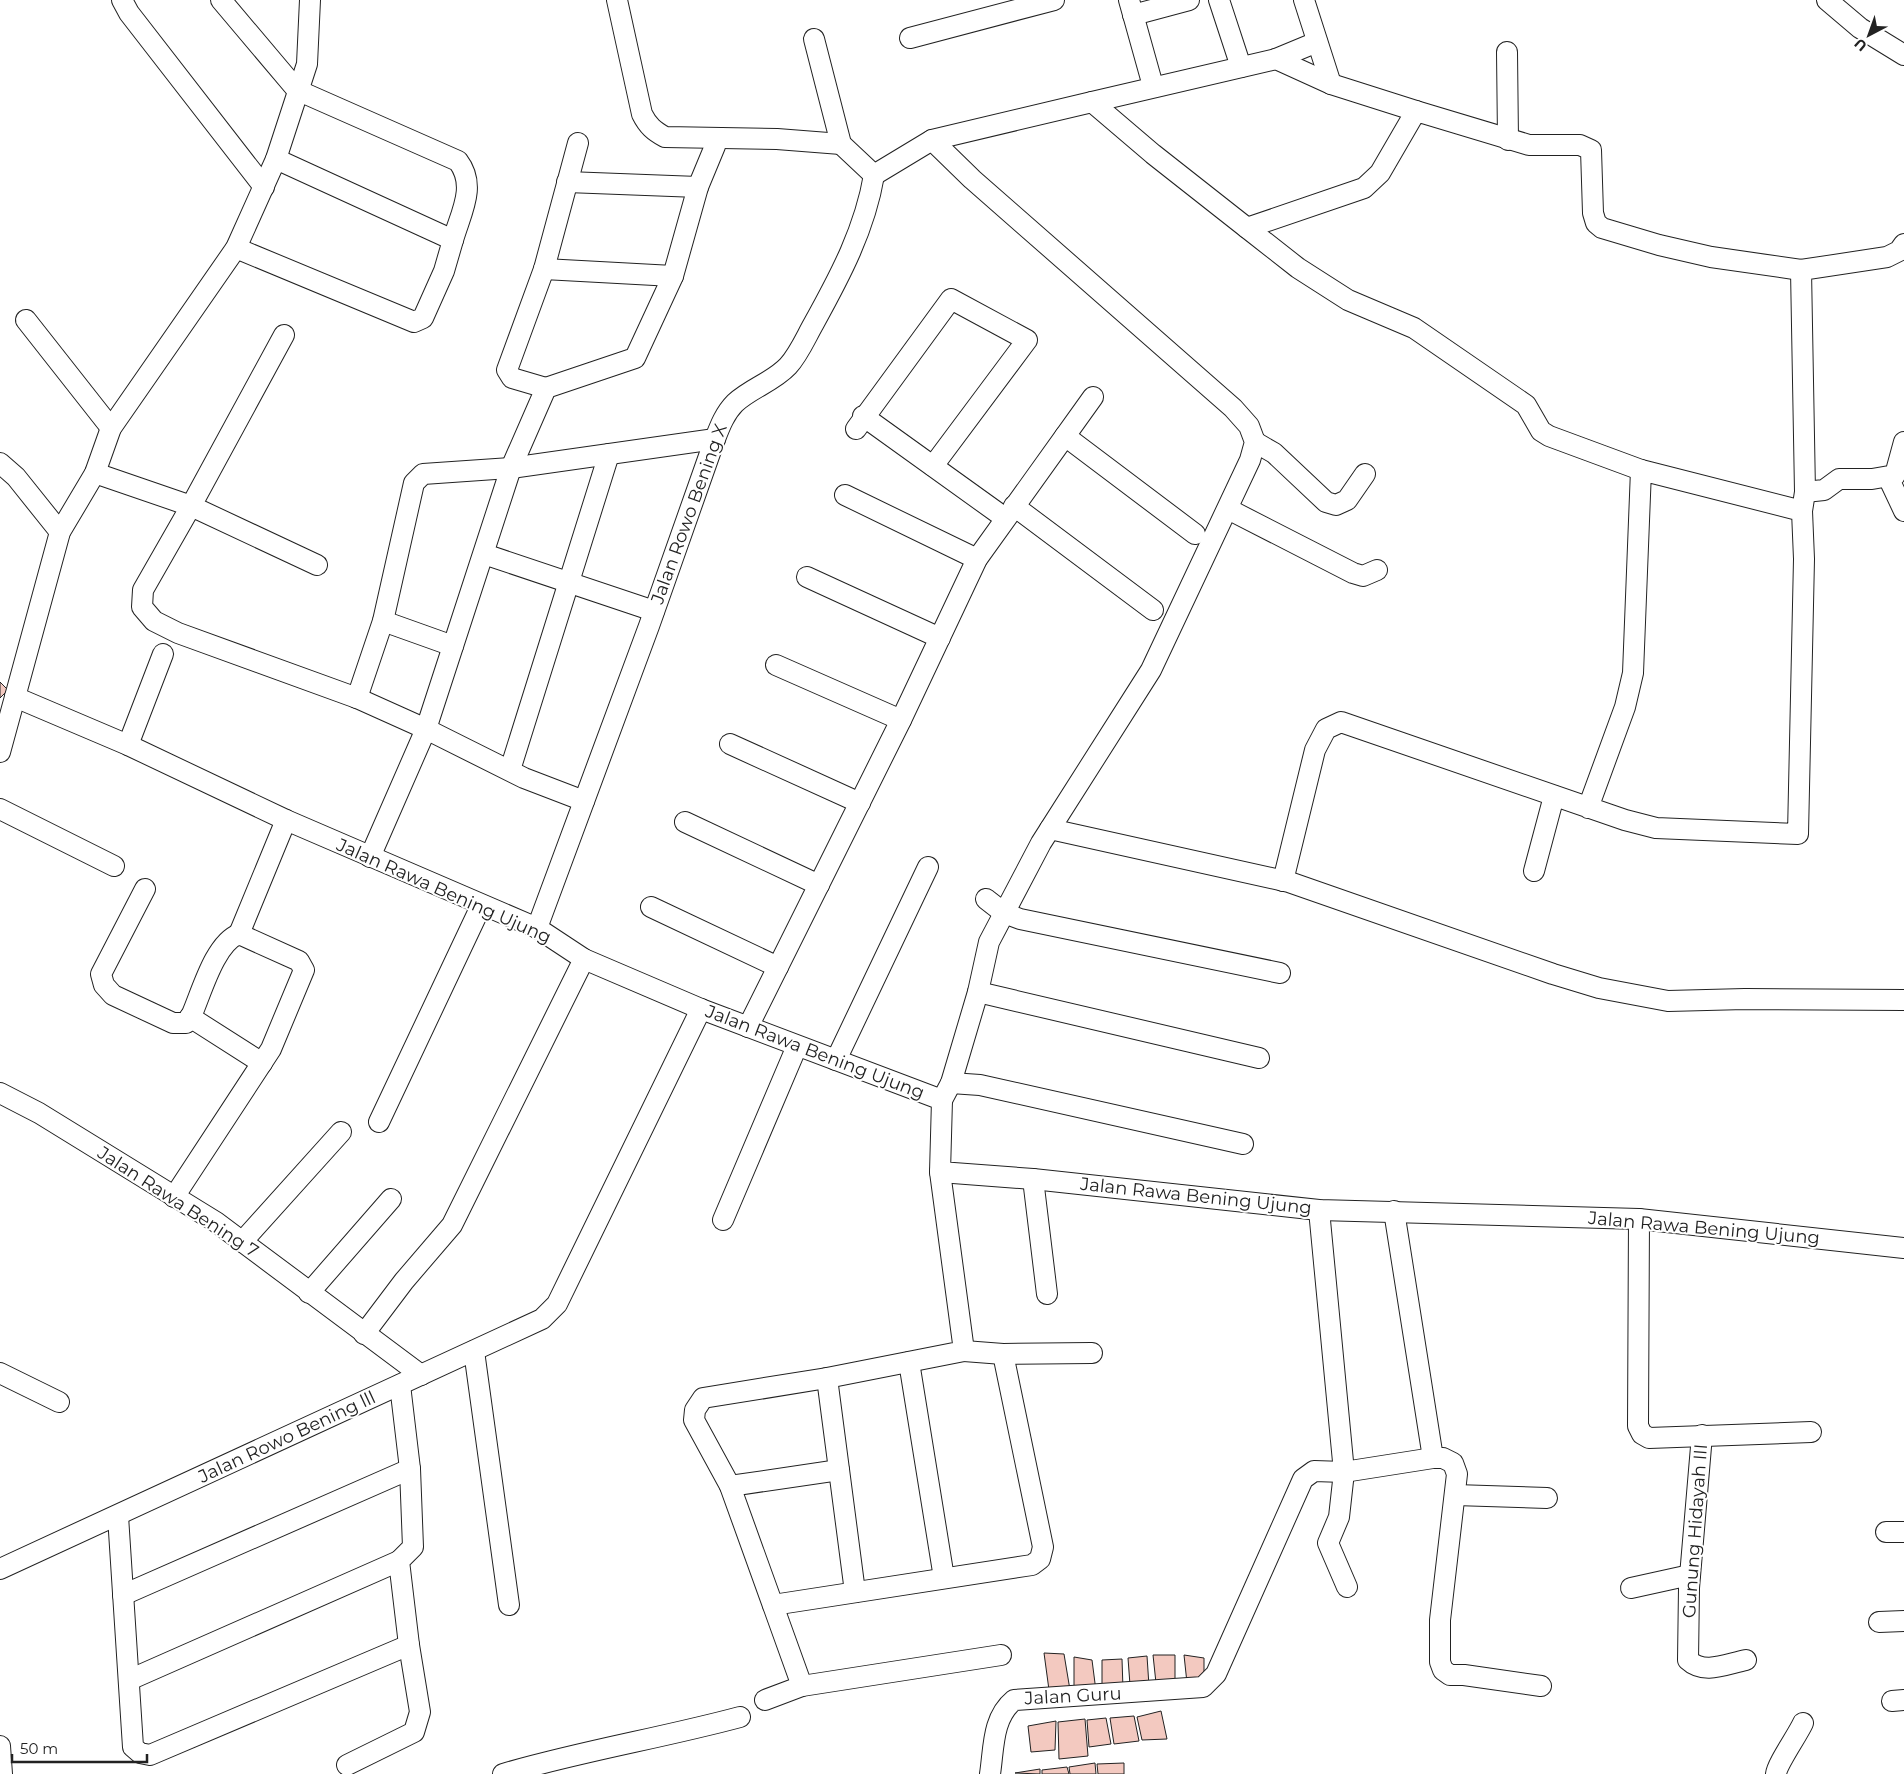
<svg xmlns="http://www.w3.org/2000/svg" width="1904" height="1774" font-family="Montserrat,sans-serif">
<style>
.building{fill:#f3c9c0;stroke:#222}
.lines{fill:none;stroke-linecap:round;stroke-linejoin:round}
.minor-casing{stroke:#222;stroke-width:22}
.minor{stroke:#fff;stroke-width:20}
.labels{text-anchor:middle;stroke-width:4;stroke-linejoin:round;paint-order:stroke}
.street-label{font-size:18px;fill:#222;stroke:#fff}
</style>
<rect width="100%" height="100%" fill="#fff"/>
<g class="building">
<path d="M0,682L8,690L0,698Z"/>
<path d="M1044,1653L1064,1654L1070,1690H1049Z"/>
<path d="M1153,1655H1175V1683H1156Z"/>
<path d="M1184,1655L1204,1658V1679L1187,1683Z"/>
<path d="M1147,1656L1149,1686L1130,1685L1128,1658Z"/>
<path d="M1074,1657L1092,1660L1096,1691L1074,1692Z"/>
<path d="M1122,1659L1123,1689H1102V1660Z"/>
<path d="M1161,1711L1167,1739L1142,1740L1137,1717Z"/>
<path d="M1134,1716L1139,1741L1114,1744L1110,1718Z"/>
<path d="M1106,1718L1111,1744L1089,1747L1087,1720Z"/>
<path d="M1085,1719L1088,1756L1059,1759L1058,1722Z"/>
<path d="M1056,1721L1055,1750L1031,1752L1028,1726Z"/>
<path d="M1095,1763L1096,1774H1070L1069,1767Z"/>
<path d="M1124,1763V1774H1098L1097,1764Z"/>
<path d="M1067,1767L1069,1774H1042V1770Z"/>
<path d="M1040,1769V1774L1015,1773Z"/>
</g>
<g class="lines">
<defs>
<g id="minor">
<path d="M122,0L129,13L264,187"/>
<path d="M221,0L297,90L458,161C477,186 461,212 453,240"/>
<path d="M617,0L642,114C648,126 654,131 665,137L777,139L841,144"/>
<path d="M1129,0L1153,86"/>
<path d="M1219,0L1241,67"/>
<path d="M1304,0L1331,84"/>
<path d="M1827,0L1860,28L1904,55"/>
<path d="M1133,15L1189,0"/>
<path d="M910,38L1054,0"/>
<path d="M814,39L841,144L874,175"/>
<path d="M1507,52L1508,140"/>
<path d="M1276,59L1317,42"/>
<path d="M1092,102L1276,59L1331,84L1416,111"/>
<path d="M932,140L972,179L1233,408L1249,426L1255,442L1250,460L1151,670L1041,843L989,942L978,992L951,1083L942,1100"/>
<path d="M874,175L932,140L1092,102L1153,154L1247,228L1364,188L1380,173L1416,111L1529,145H1580L1591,150L1593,213L1596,223L1602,228L1659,245L1711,257L1801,270"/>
<path d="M567,182L698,187"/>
<path d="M1247,228L1298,268L1348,300L1414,328L1526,405L1541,431L1549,436L1641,470"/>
<path d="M236,248L414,322L423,318L444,271L453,240L276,159"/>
<path d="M544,269L673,276"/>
<path d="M26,320L111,428"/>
<path d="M284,335L191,506L143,590L142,607L154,621L178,633L357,698L426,729L524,778L584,801"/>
<path d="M546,388L512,378L507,370L544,269L578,143"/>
<path d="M863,416L1005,518"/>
<path d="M856,429L951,299L1027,340L933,466"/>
<path d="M1065,436L1195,534"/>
<path d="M1255,442L1274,453L1326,502L1336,505L1347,500L1365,474"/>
<path d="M0,463L16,477L60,532"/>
<path d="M95,473L191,506L317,565"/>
<path d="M1888,477L1904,511"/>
<path d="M1805,492L1824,490L1839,479H1872L1895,475L1904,442"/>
<path d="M845,495L977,559"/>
<path d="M1014,506L1153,610"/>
<path d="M1228,509L1353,573L1363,576L1377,570"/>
<path d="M1802,511L1805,492L1801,270L1887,257L1899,251L1904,244"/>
<path d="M484,554L654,611"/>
<path d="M807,577L940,638"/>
<path d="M383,621L453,646"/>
<path d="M776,665L901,720"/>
<path d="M15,697L128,745L286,820L537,928L584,959L701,1009L942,1100L940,1172L1033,1179L1319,1210L1639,1219L1904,1248"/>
<path d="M357,698L383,621L414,483L423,474L511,468L715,439"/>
<path d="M730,744L860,803"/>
<path d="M128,745L163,654"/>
<path d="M0,752L60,532L95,473L111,428L236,248L276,159L307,64L310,0"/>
<path d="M510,770L609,454"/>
<path d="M0,809L114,866"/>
<path d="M685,822L819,885"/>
<path d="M1050,829L1289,882L1553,974L1599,988L1668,1001L1745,999L1904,1000"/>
<path d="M370,857L426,729L511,468L546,388L635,358L673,276L698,187L715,146"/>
<path d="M1534,871L1554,796"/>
<path d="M1283,881L1315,750L1326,729L1341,722L1625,820L1656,828L1798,834L1804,559L1802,511L1641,470L1633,673L1625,707L1588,808"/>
<path d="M145,889L101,974L104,985L113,995L173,1023H186L192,1014C202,991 215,943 239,934L299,961L304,970L271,1049L174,1197"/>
<path d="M986,899L1004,913L1020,919L1280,973"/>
<path d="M651,907L778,967"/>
<path d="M537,928L649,626L715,439C720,426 725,413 735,403C751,388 773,382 788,366C799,354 806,337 814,323C840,276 865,229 874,175"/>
<path d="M239,934L286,820"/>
<path d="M978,992L1259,1058"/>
<path d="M190,1017L262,1063"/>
<path d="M748,1027L901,720L977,559L1093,397"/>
<path d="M836,1060L928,867"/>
<path d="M951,1083L980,1085L1243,1144"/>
<path d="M0,1093L39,1113L216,1222L421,1375"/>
<path d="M379,1122L481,906"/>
<path d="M1033,1179L1047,1294"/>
<path d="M1319,1210L1344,1472L1339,1517L1328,1543L1347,1587"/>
<path d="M1394,1211L1433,1458"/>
<path d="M1639,1219L1638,1426L1642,1434L1649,1438L1811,1432"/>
<path d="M723,1220L797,1046"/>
<path d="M242,1242L341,1132"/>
<path d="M309,1293L391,1199"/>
<path d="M364,1334L404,1281L452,1225L584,959"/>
<path d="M474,1351L509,1605"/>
<path d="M964,1351L1003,1354L1092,1353"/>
<path d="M909,1362L944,1578"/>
<path d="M0,1373L59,1402"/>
<path d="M827,1378L855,1592"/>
<path d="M1702,1435L1689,1588L1688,1660C1704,1675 1726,1664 1746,1660"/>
<path d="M730,1486L839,1470"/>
<path d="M1455,1495L1547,1498"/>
<path d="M118,1516L133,1747L140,1753L150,1755L409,1645"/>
<path d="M1886,1532H1904"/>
<path d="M0,1569L542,1319L557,1304L701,1009"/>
<path d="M1631,1588L1690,1575"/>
<path d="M123,1595L410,1469"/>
<path d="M773,1605L1032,1565L1040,1559L1043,1547L1003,1354"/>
<path d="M1879,1622L1904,1621"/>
<path d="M129,1680L399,1561"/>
<path d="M802,1686L1001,1655"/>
<path d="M765,1700L802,1686L730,1486L694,1420L695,1410L703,1398L827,1378L964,1351L940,1172"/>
<path d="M1892,1701L1904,1700"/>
<path d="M0,1746L2,1774"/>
<path d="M347,1765L414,1732L420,1712L409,1645L399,1561L413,1547L410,1469L400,1385"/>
<path d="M503,1774C581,1751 662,1738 740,1717"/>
<path d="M990,1774C994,1748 992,1718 1014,1700L1203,1687L1216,1674L1303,1479L1314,1471L1344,1472L1433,1458H1443L1453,1463L1457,1474L1440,1620V1662L1443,1670L1450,1675H1464L1541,1686"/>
<path d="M1776,1774C1777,1764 1797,1736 1803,1723"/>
</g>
</defs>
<use href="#minor" class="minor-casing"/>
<use href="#minor" class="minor"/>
</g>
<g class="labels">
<g class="street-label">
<text transform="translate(689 514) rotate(-70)" y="6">Jalan Rowo Bening X</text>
<text transform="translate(444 891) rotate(24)" y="6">Jalan Rawa Bening Ujung</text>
<text transform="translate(815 1052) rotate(21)" y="6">Jalan Rawa Bening Ujung</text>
<text transform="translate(1196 1196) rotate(6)" y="6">Jalan Rawa Bening Ujung</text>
<text transform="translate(178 1202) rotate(33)" y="6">Jalan Rawa Bening 7</text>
<text transform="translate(1704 1228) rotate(5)" y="6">Jalan Rawa Bening Ujung</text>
<text transform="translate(287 1437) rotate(-25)" y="6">Jalan Rowo Bening lll</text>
<text transform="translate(1695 1531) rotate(-86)" y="6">Gunung Hidayah III</text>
<text transform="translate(1073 1696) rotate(-3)" y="6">Jalan Guru</text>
</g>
</g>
<g transform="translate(1869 35) rotate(221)" stroke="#ffffff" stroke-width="4" paint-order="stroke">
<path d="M0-4L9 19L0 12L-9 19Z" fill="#222222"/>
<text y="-8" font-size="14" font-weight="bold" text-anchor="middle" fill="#222222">U</text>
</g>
<path d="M12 1754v8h135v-8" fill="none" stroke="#222222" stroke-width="2.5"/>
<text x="20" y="1754" font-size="15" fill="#222222" stroke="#ffffff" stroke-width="4" paint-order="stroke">50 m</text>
</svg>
